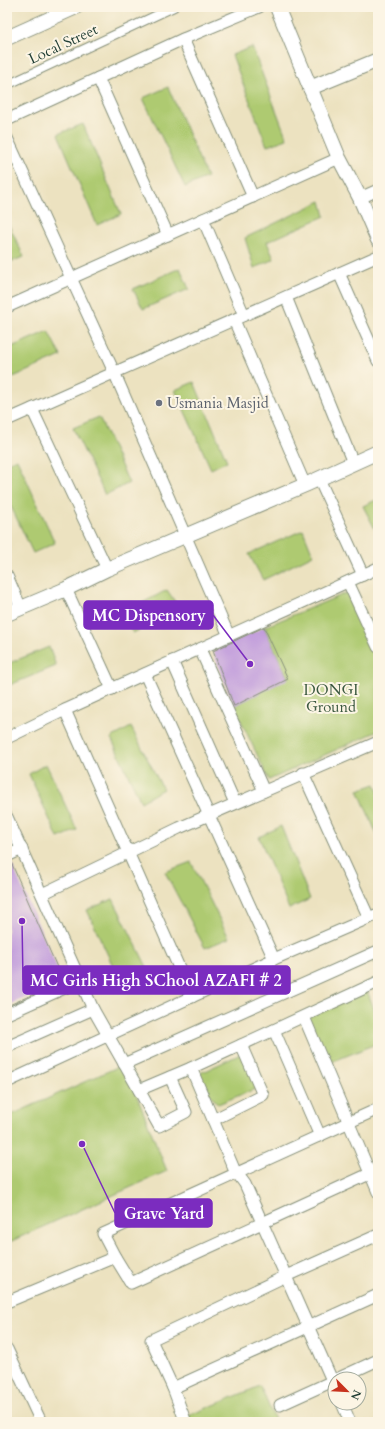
<svg xmlns="http://www.w3.org/2000/svg" width="385" height="1429" font-family="Cardo,serif">
<style>
.green{fill:#aeca71;stroke:#668452}
.building{fill:#c19cdc}
.lines{fill:none;stroke-linecap:round;stroke-linejoin:round}
.pedestrian-casing{stroke:#86907a;stroke-width:10}
.minor-casing{stroke:#86907a;stroke-width:13}
.tertiary-casing{stroke:#86907a;stroke-width:16}
.pedestrian{stroke:#fff;stroke-width:8}
.minor{stroke:#fff;stroke-width:11}
.tertiary{stroke:#fff;stroke-width:14}
.worship-dot{fill:#6b7280;stroke:#fcf5e5;stroke-width:1.5}
.labels{text-anchor:middle;stroke-width:4;stroke-linejoin:round;paint-order:stroke}
.street-label{font-size:15px;fill:#1f3d34;stroke:#fcf5e5}
.worship-label{font-size:15px;fill:#5b616d;stroke:#fcf5e5;text-anchor:start}
.park-label{font-size:15px;fill:#3c5940;stroke:#fcf5e5}
.leader{fill:none;stroke:#7b2cbf;stroke-width:1.5}
.callout-dot{fill:#7b2cbf;stroke:#fcf5e5;stroke-width:1.5}
.callout{fill:#7b2cbf;stroke:#7b2cbf;stroke-width:1.5}
.callout-label{font-size:16px;text-anchor:middle;font-weight:bold;fill:#fff}
</style>
<rect width="100%" height="100%" fill="#fcf5e5"/>
<filter id="ink" filterUnits="userSpaceOnUse"><feTurbulence type="fractalNoise" baseFrequency=".025" numOctaves="2"/><feDisplacementMap in="SourceGraphic" scale="8" xChannelSelector="R" yChannelSelector="G"/><feConvolveMatrix kernelMatrix="1 2 1 2 8 2 1 2 1" color-interpolation-filters="sRGB"/></filter>
<filter id="wash" filterUnits="userSpaceOnUse"><feTurbulence type="fractalNoise" baseFrequency=".012" numOctaves="4" result="noise"/><feDisplacementMap in="SourceGraphic" scale="16" xChannelSelector="R" yChannelSelector="G"/><feGaussianBlur stdDeviation="0.9" result="paint"/><feColorMatrix in="noise" values="0 0 0 0 0 0 0 0 0 0 0 0 0 0 0 0 0 1.4 0 .05"/><feComposite in="paint" operator="in"/></filter>
<g filter="url(#wash)">
<rect width="100%" height="100%" fill="#ece2c0"/>
<g class="green">
<path d="M252,47L287,139L267,146L232,55Z"/>
<path d="M168,87L207,177L185,187L143,98Z"/>
<path d="M83,124L121,214L97,225L58,134Z"/>
<path d="M321,201L325,216L267,242L274,259L254,268L245,238Z"/>
<path d="M7,221L24,257L7,263Z"/>
<path d="M180,268L189,289L143,309L133,289Z"/>
<path d="M48,331L61,356L11,378L7,370V349Z"/>
<path d="M194,382L227,461L211,469L175,390Z"/>
<path d="M99,417L129,483L105,495L73,428Z"/>
<path d="M17,459L55,543L33,553L7,498V463Z"/>
<path d="M378,499V527L375,529L363,506Z"/>
<path d="M303,530L313,555L263,580L249,554Z"/>
<path d="M167,590L180,609L133,633L123,613Z"/>
<path d="M349,592L378,654V731L269,780L234,706L288,678L264,627Z"/>
<path d="M49,647L56,666L7,686V664Z"/>
<path d="M131,727L163,789L141,802L111,738Z"/>
<path d="M46,764L77,830L58,838L29,774Z"/>
<path d="M375,784L378,790V837L358,790Z"/>
<path d="M281,826L310,899L289,909L259,837Z"/>
<path d="M191,862L229,938L205,948L165,872Z"/>
<path d="M113,899L152,977L125,992L87,910Z"/>
<path d="M366,988L378,1019V1043L324,1065L304,1017Z"/>
<path d="M245,1052L260,1087L218,1104L194,1076Z"/>
<path d="M124,1064L167,1171L7,1243V1117Z"/>
<path d="M260,1386L276,1422H173Z"/>
</g>
<g id="blocks">
<g class="building">
<path d="M264,627L288,679L234,706L213,651Z"/>
<path d="M11,862L63,981L7,1006V863Z"/>
</g>
</g>
</g>
<g filter="url(#ink)">
<use href="#blocks" fill-opacity="0" stroke="#86907a" stroke-width="1"/>
<g class="lines">
<defs>
<path id="pedestrian" d="M7,85L174,7"/>
<g id="minor">
<path d="M183,39L253,197"/>
<path d="M98,78L168,235"/>
<path d="M7,120L183,39L259,7"/>
<path d="M7,138L114,372L229,636"/>
<path d="M360,198L378,190"/>
<path d="M203,219L244,315"/>
<path d="M339,273L378,361"/>
<path d="M286,297L353,463"/>
<path d="M7,307L339,158"/>
<path d="M234,320L305,485"/>
<path d="M32,409L107,569"/>
<path d="M7,420L378,256"/>
<path d="M319,479L363,575"/>
<path d="M7,576L21,608"/>
<path d="M348,582L378,647"/>
<path d="M66,589L112,689"/>
<path d="M200,649L264,791"/>
<path d="M172,661L235,803"/>
<path d="M145,674L274,959"/>
<path d="M65,710L192,997"/>
<path d="M7,738L65,710L378,568"/>
<path d="M303,773L369,918"/>
<path d="M7,817L93,1009L139,1090L191,1068L234,1169L245,1184L335,1387"/>
<path d="M7,856L22,849"/>
<path d="M42,894L179,828L378,742"/>
<path d="M7,1014L80,981"/>
<path d="M304,1017L378,1192"/>
<path d="M274,1030L320,1136"/>
<path d="M7,1047L93,1009"/>
<path d="M124,1064L378,951"/>
<path d="M191,1068L378,982"/>
<path d="M7,1082L274,959L378,914"/>
<path d="M139,1090L159,1126L186,1112L170,1077"/>
<path d="M213,1120L263,1095L241,1045"/>
<path d="M115,1257L103,1234L378,1109"/>
<path d="M7,1302L115,1257L131,1283L378,1170"/>
<path d="M7,1349L41,1422"/>
<path d="M337,1379L378,1360"/>
<path d="M173,1388L378,1295"/>
<path d="M342,1403L350,1422"/>
<path d="M280,1405L335,1380"/>
<path d="M185,1420L173,1388L151,1340L286,1276L378,1235"/>
</g>
<g id="tertiary">
<path d="M277,7L339,158L360,198L378,240"/>
<path d="M7,38L76,7"/>
<path d="M310,88L378,60"/>
<path d="M7,614L66,589L107,569L305,485L378,452"/>
</g>
</defs>
<use href="#pedestrian" class="pedestrian-casing"/>
<use href="#minor" class="minor-casing"/>
<use href="#tertiary" class="tertiary-casing"/>
<use href="#pedestrian" class="pedestrian"/>
<use href="#minor" class="minor"/>
<use href="#tertiary" class="tertiary"/>
</g>
</g>
<circle class="worship-dot" cx="159" cy="403" r="4"/>
<g class="labels">
<g class="street-label">
<text transform="translate(63 44) rotate(-25)" y="5">Local Street</text>
</g>
<g class="worship-label">
<text x="167" y="408">Usmania Masjid</text>
</g>
<g class="park-label">
<text x="331" y="695">DONGI<tspan x="331" dy="17">Ground</tspan></text>
</g>
</g>
<path class="leader" d="M250 664L213 615M22 921L23 980M82 1144L115 1213"/>
<g class="callout-dot">
<circle cx="250" cy="664" r="4"/>
<circle cx="22" cy="921" r="4"/>
<circle cx="82" cy="1144" r="4"/>
</g>
<g class="callout">
<rect x="84" y="601" width="129" height="28" rx="4"/>
<rect x="23" y="966" width="267" height="28" rx="4"/>
<rect x="115" y="1199" width="97" height="28" rx="4"/>
</g>
<g class="callout-label">
<text x="149" y="621">MC Dispensory</text>
<text x="156" y="986">MC Girls High SChool AZAFI # 2</text>
<text x="164" y="1219">Grave Yard</text>
</g>
<rect width="385" height="1429" fill="none" stroke="#fcf5e5" stroke-width="24"/>
<g transform="translate(347 1391) rotate(114)"><circle r="19" fill="#fcf5e5" stroke="#a4ab9e"/>
<path d="M0-3L7 15L0 10L-7 15Z" fill="#c8321e"/>
<text y="-6" font-size="11" font-weight="bold" text-anchor="middle" fill="#1f3d34">N</text>
</g>
</svg>
